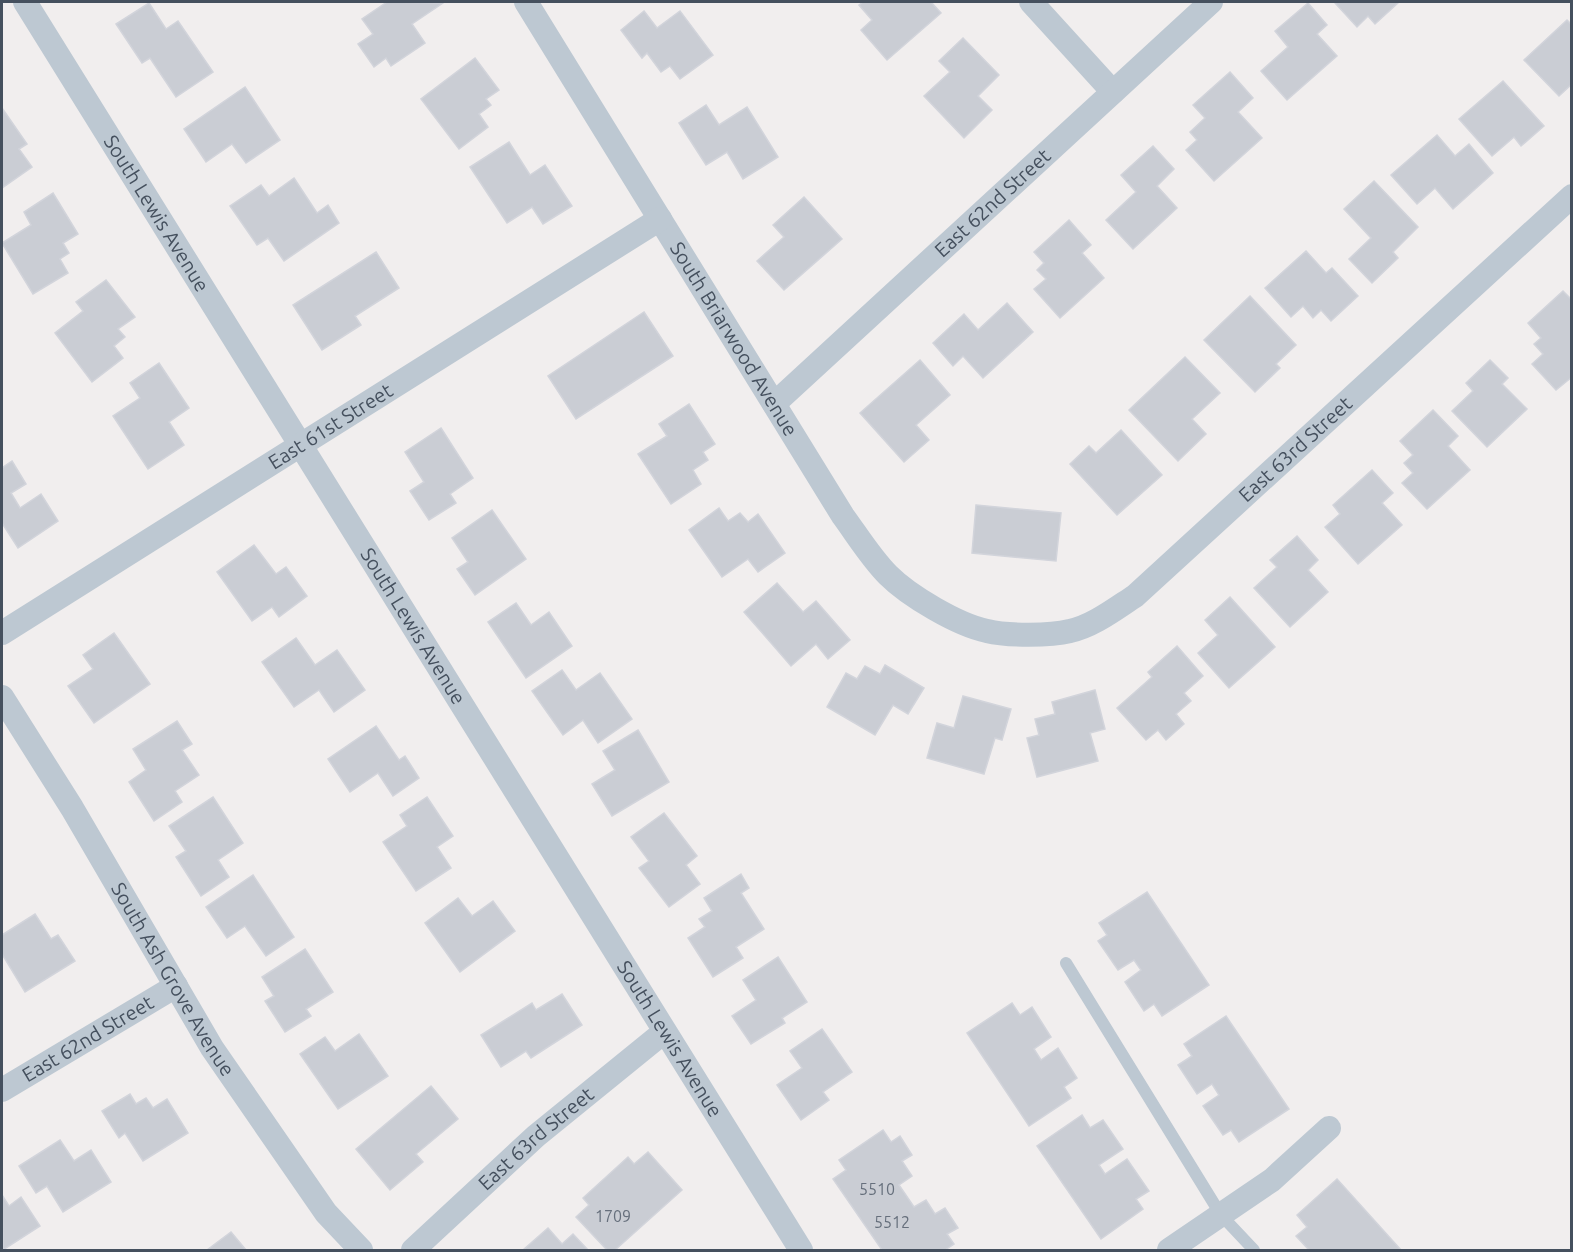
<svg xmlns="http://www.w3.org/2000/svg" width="1573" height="1252" font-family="Ubuntu,sans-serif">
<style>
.building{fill:#cacdd4;stroke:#d2d4db;stroke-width:1.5}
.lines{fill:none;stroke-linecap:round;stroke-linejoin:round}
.lane{stroke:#bdc8d2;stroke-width:12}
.street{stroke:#bdc8d2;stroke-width:24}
.labels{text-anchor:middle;stroke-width:4.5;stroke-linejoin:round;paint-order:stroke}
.number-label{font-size:16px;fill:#666f7c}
.street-label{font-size:20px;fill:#45505e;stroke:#fff}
</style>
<rect width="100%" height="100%" fill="#f1eeee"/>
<g class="building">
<path d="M387,2L443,3L412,24L425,43L391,66L386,58L374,67L358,44L373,34L362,19Z"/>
<path d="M863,2H931L941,13L887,60L861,30L872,20L859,5Z"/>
<path d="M1337,2H1399L1375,24L1368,16L1357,27L1335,3Z"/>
<path d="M149,3L166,29L178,21L213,72L176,97L150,58L142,63L116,24Z"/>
<path d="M1308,3L1327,25L1317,34L1337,56L1287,100L1261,71L1288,47L1275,31Z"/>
<path d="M644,11L657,28L680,11L713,55L680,79L670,66L661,72L647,53L642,58L621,30Z"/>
<path d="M1567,20L1572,25V84L1559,96L1524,60Z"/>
<path d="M963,38L999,75L978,96L992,110L964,138L924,96L950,72L939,61Z"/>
<path d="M475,58L499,90L486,99L491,105L479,114L488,127L459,149L421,99Z"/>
<path d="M1230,72L1253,98L1238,112L1262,138L1214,181L1186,150L1197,140L1190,132L1205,118L1193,105Z"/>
<path d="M1503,81L1544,126L1521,146L1514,137L1492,156L1459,119Z"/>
<path d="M245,87L280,140L246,163L232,144L206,162L184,129Z"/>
<path d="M706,105L719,125L747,107L778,157L743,179L727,152L706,165L679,123Z"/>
<path d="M2,108L27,144L19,149L32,167L2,188Z"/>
<path d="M1437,135L1455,156L1469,144L1493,173L1453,209L1435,188L1417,204L1391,175Z"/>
<path d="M509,142L530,175L545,165L572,206L543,224L532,207L507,223L470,167Z"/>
<path d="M1153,146L1174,169L1157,186L1177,208L1133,249L1106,220L1136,192L1121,175Z"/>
<path d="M294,178L317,213L328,205L339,223L284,261L268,238L257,245L230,206L261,185L269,196Z"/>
<path d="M1374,181L1418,227L1393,252L1398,258L1372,283L1349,259L1371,238L1344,209Z"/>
<path d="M53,193L78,234L63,243L69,253L60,259L68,273L33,294L2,243L31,225L24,212Z"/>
<path d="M804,197L842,239L784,290L757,261L784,237L773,225Z"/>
<path d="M1069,220L1091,245L1082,253L1104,278L1060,318L1034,289L1046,279L1037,270L1044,263L1034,252Z"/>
<path d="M1306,251L1326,273L1332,268L1358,296L1331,321L1321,310L1313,318L1303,306L1291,317L1265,288Z"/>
<path d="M376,252L399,288L355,316L361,325L322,350L293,305Z"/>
<path d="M106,280L135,317L118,329L125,337L114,346L123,358L92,382L55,333L83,311L76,302Z"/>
<path d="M1563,291L1572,300V377L1556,390L1532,364L1543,354L1534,344L1541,338L1528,323Z"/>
<path d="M1250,296L1296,345L1276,364L1280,368L1255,392L1204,340Z"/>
<path d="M1007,303L1033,332L983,378L963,356L953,366L933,343L964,314L978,330Z"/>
<path d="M644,312L673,356L576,419L548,376Z"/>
<path d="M1185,357L1220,393L1192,419L1206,434L1178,461L1129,410Z"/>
<path d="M920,360L950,395L916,425L929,440L904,462L860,413Z"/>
<path d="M1490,360L1508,378L1502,384L1527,409L1487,447L1452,411L1473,391L1466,383Z"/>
<path d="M159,363L189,408L169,422L184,445L148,469L113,416L140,398L130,383Z"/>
<path d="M689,404L715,444L703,452L708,460L693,470L701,484L671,504L638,454L667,436L659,424Z"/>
<path d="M1433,410L1458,436L1448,446L1470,470L1427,509L1402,483L1413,473L1404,463L1413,455L1400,441Z"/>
<path d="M441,428L473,478L450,494L456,503L429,520L410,491L424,482L405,452Z"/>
<path d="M1121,430L1162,475L1117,515L1070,464L1089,446L1096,453Z"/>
<path d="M12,461L26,484L11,493L20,508L41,494L58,521L18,548L2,523V468Z"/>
<path d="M1372,470L1393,493L1382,503L1402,525L1358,564L1325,527L1340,514L1333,505Z"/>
<path d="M976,505L1061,513L1056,561L972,553Z"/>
<path d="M719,508L728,521L740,513L748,522L758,514L785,553L758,572L748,559L722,577L689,530Z"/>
<path d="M492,510L526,559L475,595L457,569L468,562L452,538Z"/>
<path d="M1297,536L1318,560L1308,570L1328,592L1290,627L1254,588L1277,567L1270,560Z"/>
<path d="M254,545L276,574L286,567L307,596L279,617L272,607L252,621L217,572Z"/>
<path d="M777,583L803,612L816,601L850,640L828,659L816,644L791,666L744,612Z"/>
<path d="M1230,597L1275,647L1229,688L1198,653L1218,635L1205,620Z"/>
<path d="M516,603L531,625L549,612L572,646L526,678L488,622Z"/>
<path d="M114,633L150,684L94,723L68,686L93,669L83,655Z"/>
<path d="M296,638L315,665L337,650L365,690L334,712L319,690L294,707L262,662Z"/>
<path d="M1177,646L1203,676L1184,693L1191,701L1176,714L1184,724L1166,740L1158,730L1146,740L1117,708L1152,677L1148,672Z"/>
<path d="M885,665L924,688L908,714L893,705L875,735L827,707L846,673L857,679L865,666L880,674Z"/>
<path d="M562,670L576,690L600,673L632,719L598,743L583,720L563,735L532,691Z"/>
<path d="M1095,690L1105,729L1090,733L1098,761L1037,777L1027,738L1039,735L1035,719L1055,714L1052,702Z"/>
<path d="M963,696L1011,709L1002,740L995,738L984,774L927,758L937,723L954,728Z"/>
<path d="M177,721L192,744L182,750L199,775L175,791L182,802L154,821L129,782L146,770L133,749Z"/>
<path d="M376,726L399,760L405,756L419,778L393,796L378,773L350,792L328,759Z"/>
<path d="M638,730L669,782L612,816L592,784L615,770L603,751Z"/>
<path d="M213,797L243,843L218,860L229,877L201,896L176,857L186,851L169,826Z"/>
<path d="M427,797L453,836L437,847L451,868L416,891L383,842L407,826L400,815Z"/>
<path d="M664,813L697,856L686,865L700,884L669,907L639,868L649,861L631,837Z"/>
<path d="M741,874L749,888L741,893L764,929L736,947L743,958L713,977L688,938L705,927L699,919L712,911L704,898Z"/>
<path d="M253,875L294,937L266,956L245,926L227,938L206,907Z"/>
<path d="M1147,892L1209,985L1162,1016L1154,1004L1144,1011L1125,982L1141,970L1134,960L1118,970L1098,941L1107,935L1099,923Z"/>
<path d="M458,898L472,916L493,901L515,931L460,972L425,923Z"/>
<path d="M35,914L51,939L58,935L75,961L25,992L2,954V935Z"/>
<path d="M305,949L333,992L306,1009L311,1016L285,1032L265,1001L274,996L262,977Z"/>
<path d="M778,957L807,1002L782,1018L785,1023L751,1044L732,1016L756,1000L743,980Z"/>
<path d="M562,994L582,1025L531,1058L526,1051L501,1067L481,1035L532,1003L536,1010Z"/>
<path d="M1012,1003L1020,1015L1032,1007L1051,1037L1034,1049L1041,1060L1058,1048L1077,1078L1064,1087L1071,1098L1029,1126L967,1033Z"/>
<path d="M1226,1016L1289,1109L1239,1142L1231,1130L1223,1135L1203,1106L1219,1095L1212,1084L1197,1094L1178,1065L1192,1056L1184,1044Z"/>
<path d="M822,1029L852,1072L823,1092L829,1100L801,1120L777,1085L802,1068L790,1051Z"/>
<path d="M359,1034L388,1076L338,1109L300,1054L325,1037L335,1051Z"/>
<path d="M431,1086L458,1119L416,1154L423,1162L390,1190L356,1149Z"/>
<path d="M130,1094L136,1104L146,1098L153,1108L167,1099L188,1133L143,1161L125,1133L119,1138L102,1111Z"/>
<path d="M1082,1115L1090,1128L1103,1120L1123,1149L1099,1165L1105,1174L1127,1159L1149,1191L1136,1199L1143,1209L1101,1239L1037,1146Z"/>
<path d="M883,1130L891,1142L900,1136L912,1155L902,1161L912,1176L899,1185L914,1207L926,1200L935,1214L945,1208L958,1228L947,1234L954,1244L945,1250H882L833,1179L846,1170L839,1160Z"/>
<path d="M60,1140L74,1161L91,1150L111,1182L63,1212L47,1186L36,1193L19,1166Z"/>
<path d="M648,1152L682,1190L615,1250H607L576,1217L589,1205L583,1198L628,1157L634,1164Z"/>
<path d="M1337,1179L1401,1250H1309L1296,1236L1307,1227L1297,1215Z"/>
<path d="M2,1195L9,1206L21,1197L40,1226L3,1250Z"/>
<path d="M548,1228L562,1244L573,1234L588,1250H523Z"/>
<path d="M231,1232L246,1250H207Z"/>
</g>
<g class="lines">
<path class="lane" d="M1066,963L1221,1215L1254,1250"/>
<g class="street">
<path id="s1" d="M25,2L801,1250"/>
<path id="s2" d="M526,2L843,516C857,535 871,558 888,575C909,596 958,625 987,631C1008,636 1050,636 1070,631C1093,626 1115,609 1135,596L1572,196"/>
<path d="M1031,2L1113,92"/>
<path id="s3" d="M774,404L1211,2"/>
<path id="s4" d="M2,633L660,219"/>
<path id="s5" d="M2,697L72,808L212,1048L326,1213L361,1250"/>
<path id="s6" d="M2,1090L176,986"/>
<path id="s7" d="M413,1250L536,1136L664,1032"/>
<path d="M1169,1250L1272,1180L1329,1128"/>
</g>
</g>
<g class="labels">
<g class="number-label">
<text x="877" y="1195">5510</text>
<text x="613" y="1222">1709</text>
<text x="892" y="1228">5512</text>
</g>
<g class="street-label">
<text dy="7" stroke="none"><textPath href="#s3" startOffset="297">East 62nd Street</textPath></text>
<text dy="7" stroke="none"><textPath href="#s1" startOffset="249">South Lewis Avenue</textPath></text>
<text dy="7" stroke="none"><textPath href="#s2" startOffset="396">South Briarwood Avenue</textPath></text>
<text dy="7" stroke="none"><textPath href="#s4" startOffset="388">East 61st Street</textPath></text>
<text dy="7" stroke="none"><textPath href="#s2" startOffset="1168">East 63rd Street</textPath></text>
<text dy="7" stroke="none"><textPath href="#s1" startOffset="735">South Lewis Avenue</textPath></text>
<text dy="7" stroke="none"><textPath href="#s5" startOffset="330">South Ash Grove Avenue</textPath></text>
<text dy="7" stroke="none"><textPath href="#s6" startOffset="100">East 62nd Street</textPath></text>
<text dy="7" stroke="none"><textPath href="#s1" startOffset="1221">South Lewis Avenue</textPath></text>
<text dy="7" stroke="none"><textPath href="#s7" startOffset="166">East 63rd Street</textPath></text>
</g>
</g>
<rect width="1573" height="1252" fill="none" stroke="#45505e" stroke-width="6"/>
</svg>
